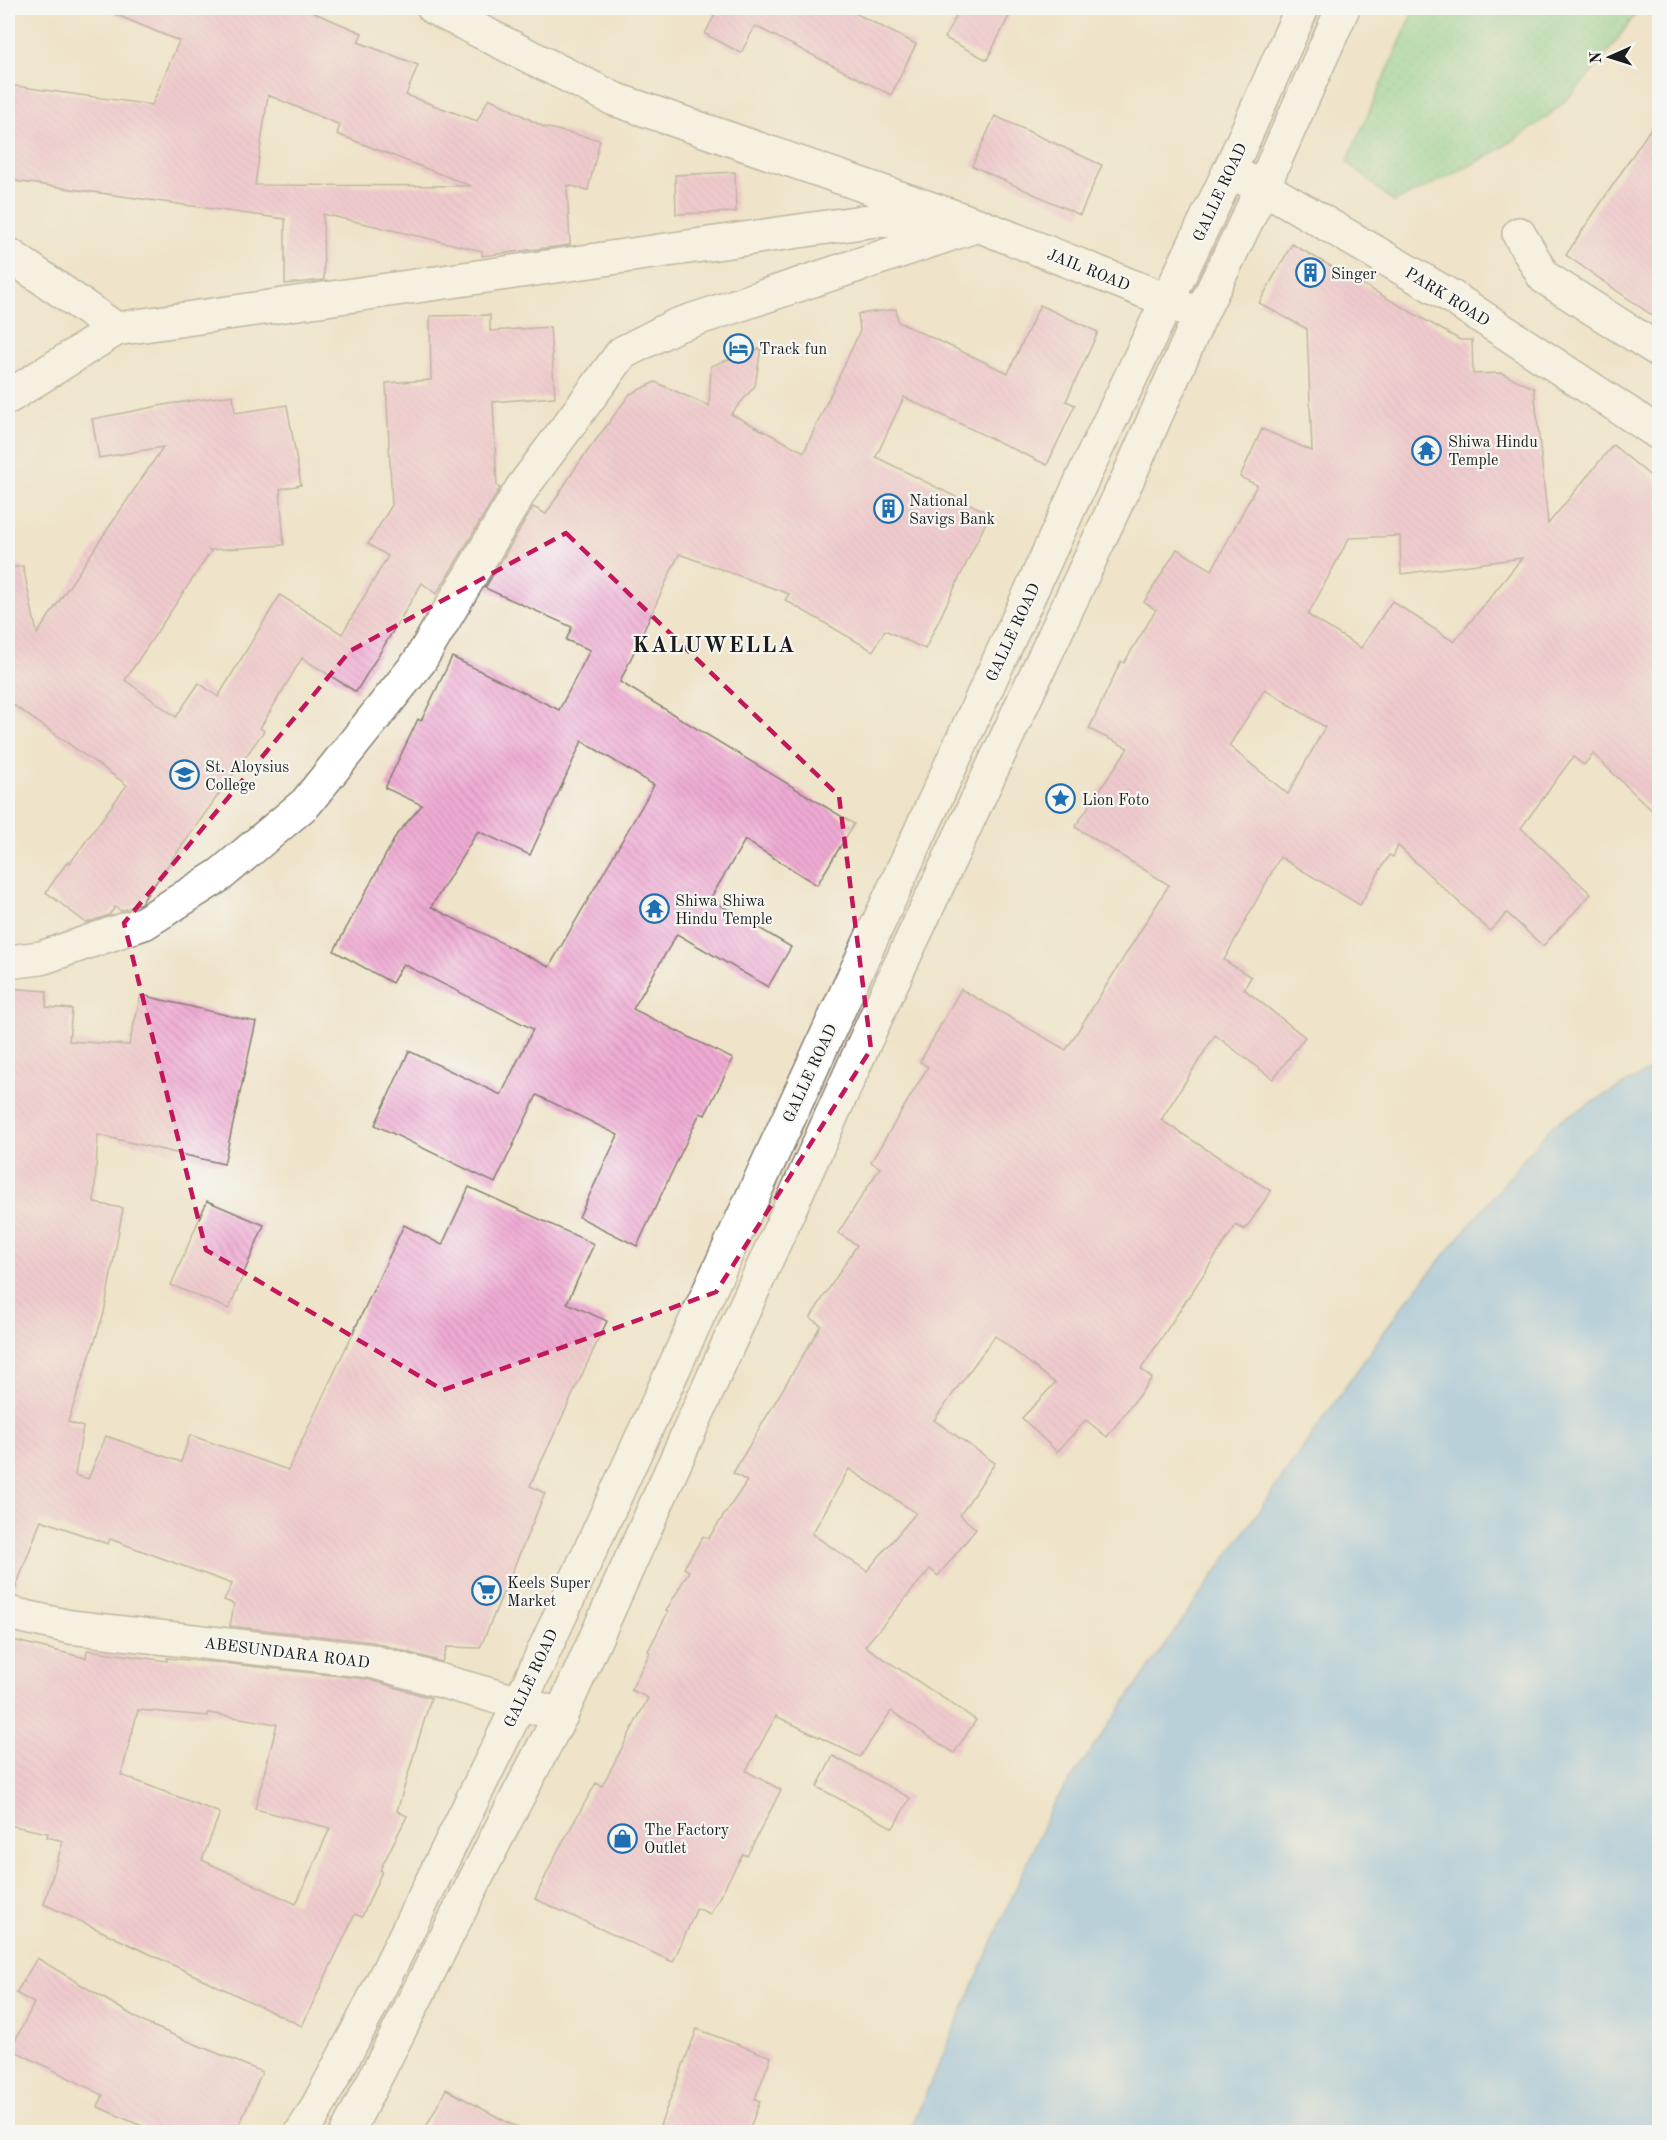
<svg xmlns="http://www.w3.org/2000/svg" width="1667" height="2140" font-family="'Old Standard TT',serif">
<style>
.grass{fill:url(#grass-dots);stroke:#4d7758;stroke-width:1.5}
.water{fill:#79b9ed;stroke:#4a6a84;stroke-width:1.5}
.building{fill:url(#building-back-hatch);fill-rule:evenodd}
.lines{fill:none;stroke-linecap:round;stroke-linejoin:round}
.minor-casing{stroke:#868072;stroke-width:36}
.highway-casing{stroke:#868072;stroke-width:36}
.minor{stroke:#fff;stroke-width:33}
.highway{stroke:#fff;stroke-width:33}
.marked{fill:none;stroke:#c2185b;stroke-width:4.5;stroke-dasharray:12 8;stroke-linejoin:round}
.labels{text-anchor:middle;stroke-width:4.5;stroke-linejoin:round;paint-order:stroke}
.street-label{font-size:16px;fill:#1c1c1c;stroke:#f6f6f2}
.poi-label{font-size:16px;fill:#1c1c1c;stroke:#f6f6f2;text-anchor:start}
.district-label{font-size:22px;font-weight:bold;letter-spacing:1.5px;fill:#1c1c1c;stroke:#f6f6f2}
</style>
<defs>
<pattern id="grass-dots" width="8" height="8" patternUnits="userSpaceOnUse" patternTransform="scale(1.5)"><rect width="8" height="8" fill="#7ed294"/><path d="M2 2h.1M6 6h.1" fill="none" stroke="#6cb47f" stroke-width="1.8" stroke-linecap="round"/></pattern>
<pattern id="building-back-hatch" width="6" height="6" patternUnits="userSpaceOnUse" patternTransform="scale(1.5)"><rect width="6" height="6" fill="#efaad3"/><path d="M-1 5l2 2M0 0l6 6M5-1l2 2" fill="none" stroke="#cc92b5"/></pattern>
</defs>
<rect width="100%" height="100%" fill="#f6f6f2"/>
<filter id="ink" filterUnits="userSpaceOnUse"><feTurbulence type="fractalNoise" baseFrequency=".0167" numOctaves="2"/><feDisplacementMap in="SourceGraphic" scale="12" xChannelSelector="R" yChannelSelector="G"/><feConvolveMatrix kernelMatrix="1 2 1 2 8 2 1 2 1" color-interpolation-filters="sRGB"/></filter>
<filter id="wash" filterUnits="userSpaceOnUse"><feTurbulence type="fractalNoise" baseFrequency=".008" numOctaves="4" result="noise"/><feDisplacementMap in="SourceGraphic" scale="24" xChannelSelector="R" yChannelSelector="G"/><feGaussianBlur stdDeviation="1.35" result="paint"/><feColorMatrix in="noise" values="0 0 0 0 0 0 0 0 0 0 0 0 0 0 0 0 0 1.4 0 .05"/><feComposite in="paint" operator="in"/></filter>
<g filter="url(#wash)">
<rect width="100%" height="100%" fill="#efe3c9"/>
<path class="grass" d="M1415,8H1640C1613,45 1586,86 1549,115C1502,153 1448,177 1394,202L1347,162Z"/>
<path class="water" d="M1659,1065V2132H909L1051,1808L1403,1305L1553,1124Z"/>
<g id="blocks">
<g class="building">
<path d="M100,8H303L362,33L358,42L418,65L406,95L477,121L489,98L544,127L600,140L588,190L567,185L570,245L482,256V251L323,214L324,280L285,284V219L8,180V85L152,105L179,41ZM268,95L340,125L337,134L471,186L255,185Z"/>
<path d="M718,8H845L916,44L891,95L755,26L741,53L705,34Z"/>
<path d="M960,8H1013L987,60L945,38Z"/>
<path d="M995,116L1102,165L1080,215L972,166Z"/>
<path d="M1659,116V320L1566,255Z"/>
<path d="M735,172L736,212L676,214L675,175Z"/>
<path d="M1292,244L1460,340H1472L1473,374L1501,373L1534,388L1548,524L1613,445L1659,483V817L1593,754L1584,765L1573,757L1521,828L1591,894L1543,946L1507,913L1490,931L1398,846L1393,857L1389,855L1360,905L1280,857L1224,960L1251,977L1244,989L1305,1037L1273,1079L1215,1035L1161,1120L1271,1191L1245,1230L1236,1225L1141,1369L1152,1378L1107,1437L1086,1420L1057,1452L1022,1418L1055,1383L995,1336L934,1420L995,1463L960,1515L976,1529L938,1576L930,1569L865,1646L976,1720L954,1753L891,1711L860,1757L776,1716L746,1771L781,1790L747,1856L743,1854L710,1914L697,1908L673,1962L535,1899L556,1854L596,1783L602,1786L648,1698L631,1690L650,1652L648,1651L668,1612L666,1611L689,1571L684,1568L703,1536L708,1539L747,1481L733,1473L821,1325L810,1318L857,1245L838,1233L880,1168L871,1162L928,1067L920,1062L961,989L1066,1050L1169,885L1075,827L1128,748L1089,729L1121,661L1124,663L1156,610L1144,602L1177,549L1212,570L1257,485L1240,477L1262,429L1312,451L1307,329L1259,303ZM1400,536L1401,574L1522,558L1454,642L1392,601L1361,648L1308,615L1349,538ZM1265,689L1325,727L1288,794L1229,746ZM849,1469L916,1513L867,1571L812,1534Z"/>
<path d="M1040,305L1098,332L1066,401L1075,405L1047,465L904,397L876,457L990,514L925,649L885,630L873,651L785,600L789,594L679,554L620,682L854,824L817,885L745,840L710,899L791,947L768,987L677,934L633,1009L733,1059L705,1115L700,1113L637,1246L579,1217L618,1135L537,1095L495,1183L375,1125L409,1051L501,1095L533,1029L403,964L392,983L334,951L397,834L422,805L385,788L418,719L421,721L452,657L559,710L590,650L566,640L572,627L485,588L533,507L546,514L578,464L630,394L655,382L709,406L711,366L761,348L755,386L731,414L804,452L860,331L858,314L896,309L898,322L1008,373ZM582,741L654,785L549,967L431,907L478,831L530,855Z"/>
<path d="M490,315V331L550,327L555,397L493,402L497,486L500,488L444,582L436,594L422,583L356,692L302,658L260,728L264,731L141,903L121,911L115,907L109,915L86,923L46,892L68,861L70,863L127,785L8,701V568L23,566L37,634L163,447L99,458L92,419L169,404L233,395L235,413L287,405L301,485L280,489L284,545L209,550L211,551L125,680L176,717L199,683L218,697L280,595L342,634L388,556L368,544L392,505L386,383L431,380L430,316Z"/>
<path d="M8,988L47,991L46,1007L72,1009L69,1041L129,1045L141,995L256,1022L224,1164L98,1135L94,1203L123,1208L104,1313L68,1422L83,1427L75,1475L88,1479L106,1436L181,1462L190,1435L288,1470L404,1225L442,1245L469,1187L594,1244L567,1303L607,1321L530,1486L545,1493L480,1648L447,1647L442,1662L373,1642L230,1626L234,1604L224,1600L232,1584L110,1539L108,1544L41,1520L13,1595H8Z"/>
<path d="M207,1201L264,1225L229,1309L171,1285Z"/>
<path d="M8,1639L86,1658L87,1650L167,1661V1658L223,1663L367,1679L431,1698L397,1811L407,1816L380,1870L382,1871L362,1917L355,1914L302,2026L44,1904L63,1841L47,1837L48,1833L8,1825ZM138,1710L208,1716V1713L277,1724L255,1809L330,1828L296,1904L202,1860L220,1813L121,1775Z"/>
<path d="M833,1756L910,1798L893,1828L817,1787Z"/>
<path d="M37,1958L145,2023L262,2072L236,2133H158L98,2107L103,2095L11,2049L34,2003L16,1993Z"/>
<path d="M697,2029L771,2057L755,2099L760,2101L748,2133H657Z"/>
<path d="M446,2089L527,2133H423Z"/>
</g>
</g>
</g>
<g filter="url(#ink)">
<use href="#blocks" fill-opacity="0" stroke="#868072" stroke-width="1.5"/>
<g class="lines">
<defs>
<g id="minor">
<path d="M434,8L614,99L978,225L1169,301L1200,316"/>
<path d="M1229,172L1263,187L1450,296L1660,434"/>
<path d="M1519,234L1544,277L1660,351"/>
<path d="M8,254L116,329L8,397"/>
<path d="M116,329L876,220L958,224"/>
<path d="M8,962L41,958L144,923L220,875L306,803L419,662L522,488L622,353L675,326L978,225"/>
<path d="M8,1613L70,1627L371,1661L561,1715"/>
</g>
<g id="highway">
<path d="M302,2132L313,2115L366,2015L520,1703L1093,456L1229,172L1302,8"/>
<path d="M347,2132C420,1994 486,1852 561,1715L881,1006L1129,476L1200,316L1263,187L1343,8"/>
</g>
</defs>
<use href="#minor" class="minor-casing"/>
<use href="#highway" class="highway-casing"/>
<use href="#minor" class="minor"/>
<use href="#highway" class="highway"/>
</g>
</g>
<path d="M0 0H1667V2140H0ZM566,533L839,796L871,1049L716,1292L443,1390L206,1250L124,923L350,651Z" fill="#efe3c9" fill-opacity=".55" fill-rule="evenodd"/>
<path class="marked" d="M566,533L839,796L871,1049L716,1292L443,1390L206,1250L124,923L350,651Z"/>
<defs>
<symbol id="building-ring" viewBox="-11 -11 22 22"><circle r="9.5" fill="#f6f6f2" stroke="#1f6fb2" stroke-width="1.5"/><path d="M-4-6H4V6H1V3H-1V6H-4ZM-2.5-4.3h1.7v1.8h-1.7ZM.8-4.3h1.7v1.8H.8ZM-2.5-1h1.7V.8h-1.7ZM.8-1h1.7V.8H.8Z" fill="#1f6fb2"/></symbol>
<symbol id="hotel-ring" viewBox="-11 -11 22 22"><circle r="9.5" fill="#f6f6f2" stroke="#1f6fb2" stroke-width="1.5"/><path d="M-6-4.5h1.5V1H6V5H4.5V3h-9V5H-6ZM-4 0a1.8 1.8 0 1 1 3.6 0ZM.5 0V-2.5h3Q6-2.5 6 0Z" fill="#1f6fb2"/></symbol>
<symbol id="temple-ring" viewBox="-11 -11 22 22"><circle r="9.5" fill="#f6f6f2" stroke="#1f6fb2" stroke-width="1.5"/><path d="M0-6L5-2H3V0L6.5 2.5H4V6H1.5V3h-3V6H-4V2.5H-6.5L-3 0V-2H-5Z" fill="#1f6fb2"/></symbol>
<symbol id="school-ring" viewBox="-11 -11 22 22"><circle r="9.5" fill="#f6f6f2" stroke="#1f6fb2" stroke-width="1.5"/><path d="M0-5L7-2L0 1L-7-2ZM-4 1L0 2.5L4 1V4Q0 6-4 4Z" fill="#1f6fb2"/></symbol>
<symbol id="sight-ring" viewBox="-11 -11 22 22"><circle r="9.5" fill="#f6f6f2" stroke="#1f6fb2" stroke-width="1.5"/><path d="M0-6L1.8-2.2L6-1.7L2.9 1.2L3.7 5.4L0 3.3L-3.7 5.4L-2.9 1.2L-6-1.7L-1.8-2.2Z" fill="#1f6fb2"/></symbol>
<symbol id="supermarket-ring" viewBox="-11 -11 22 22"><circle r="9.5" fill="#f6f6f2" stroke="#1f6fb2" stroke-width="1.5"/><path d="M-6-5.5h2.5l.6 2H6L4.5 2H-2.5L-4.4-4H-6ZM-1.5 3.2a1.3 1.3 0 1 0 .1 0ZM3 3.2a1.3 1.3 0 1 0 .1 0Z" fill="#1f6fb2"/></symbol>
<symbol id="shop-ring" viewBox="-11 -11 22 22"><circle r="9.5" fill="#f6f6f2" stroke="#1f6fb2" stroke-width="1.5"/><path d="M-5-2.5h2.3a2.7 3.5 0 0 1 5.4 0H5L5.5 6h-11ZM-1.5-2.5h3a1.5 2.3 0 0 0-3 0Z" fill="#1f6fb2"/></symbol>
</defs>
<g fill-rule="evenodd">
<use href="#building-ring" x="1294" y="256" width="33" height="33"/>
<use href="#hotel-ring" x="722" y="332" width="33" height="33"/>
<use href="#temple-ring" x="1410" y="434" width="33" height="33"/>
<use href="#building-ring" x="872" y="492" width="33" height="33"/>
<use href="#school-ring" x="168" y="758" width="33" height="33"/>
<use href="#sight-ring" x="1044" y="782" width="33" height="33"/>
<use href="#temple-ring" x="638" y="892" width="33" height="33"/>
<use href="#supermarket-ring" x="470" y="1574" width="33" height="33"/>
<use href="#shop-ring" x="606" y="1822" width="33" height="33"/>
</g>
<g class="labels">
<g class="street-label">
<text transform="translate(1219 192) rotate(-65)" y="6">GALLE ROAD</text>
<text transform="translate(1089 269) rotate(22)" y="6">JAIL ROAD</text>
<text transform="translate(1448 296) rotate(32)" y="6">PARK ROAD</text>
<text transform="translate(1012 632) rotate(-65)" y="6">GALLE ROAD</text>
<text transform="translate(809 1073) rotate(-65)" y="6">GALLE ROAD</text>
<text transform="translate(287 1652) rotate(7)" y="6">ABESUNDARA ROAD</text>
<text transform="translate(530 1678) rotate(-65)" y="6">GALLE ROAD</text>
</g>
<g class="poi-label">
<text x="1331" y="279">Singer</text>
<text x="759" y="354">Track fun</text>
<text x="1448" y="447">Shiwa Hindu<tspan x="1448" dy="18">Temple</tspan></text>
<text x="909" y="506">National<tspan x="909" dy="18">Savigs Bank</tspan></text>
<text x="205" y="772">St. Aloysius<tspan x="205" dy="18">College</tspan></text>
<text x="1082" y="805">Lion Foto</text>
<text x="675" y="906">Shiwa Shiwa<tspan x="675" dy="18">Hindu Temple</tspan></text>
<text x="507" y="1588">Keels Super<tspan x="507" dy="18">Market</tspan></text>
<text x="644" y="1835">The Factory<tspan x="644" dy="18">Outlet</tspan></text>
</g>
<g class="district-label">
<text x="714" y="652">KALUWELLA</text>
</g>
</g>
<rect width="1667" height="2140" fill="none" stroke="#f6f6f2" stroke-width="30"/>
<g transform="translate(1610 57) rotate(267)" stroke="#f6f6f2" stroke-width="4.5" paint-order="stroke">
<path d="M0-4.5L10 22L0 15L-10 22Z" fill="#1c1c1c"/>
<text y="-9" font-size="16" font-weight="bold" text-anchor="middle" fill="#1c1c1c">N</text>
</g>
</svg>
